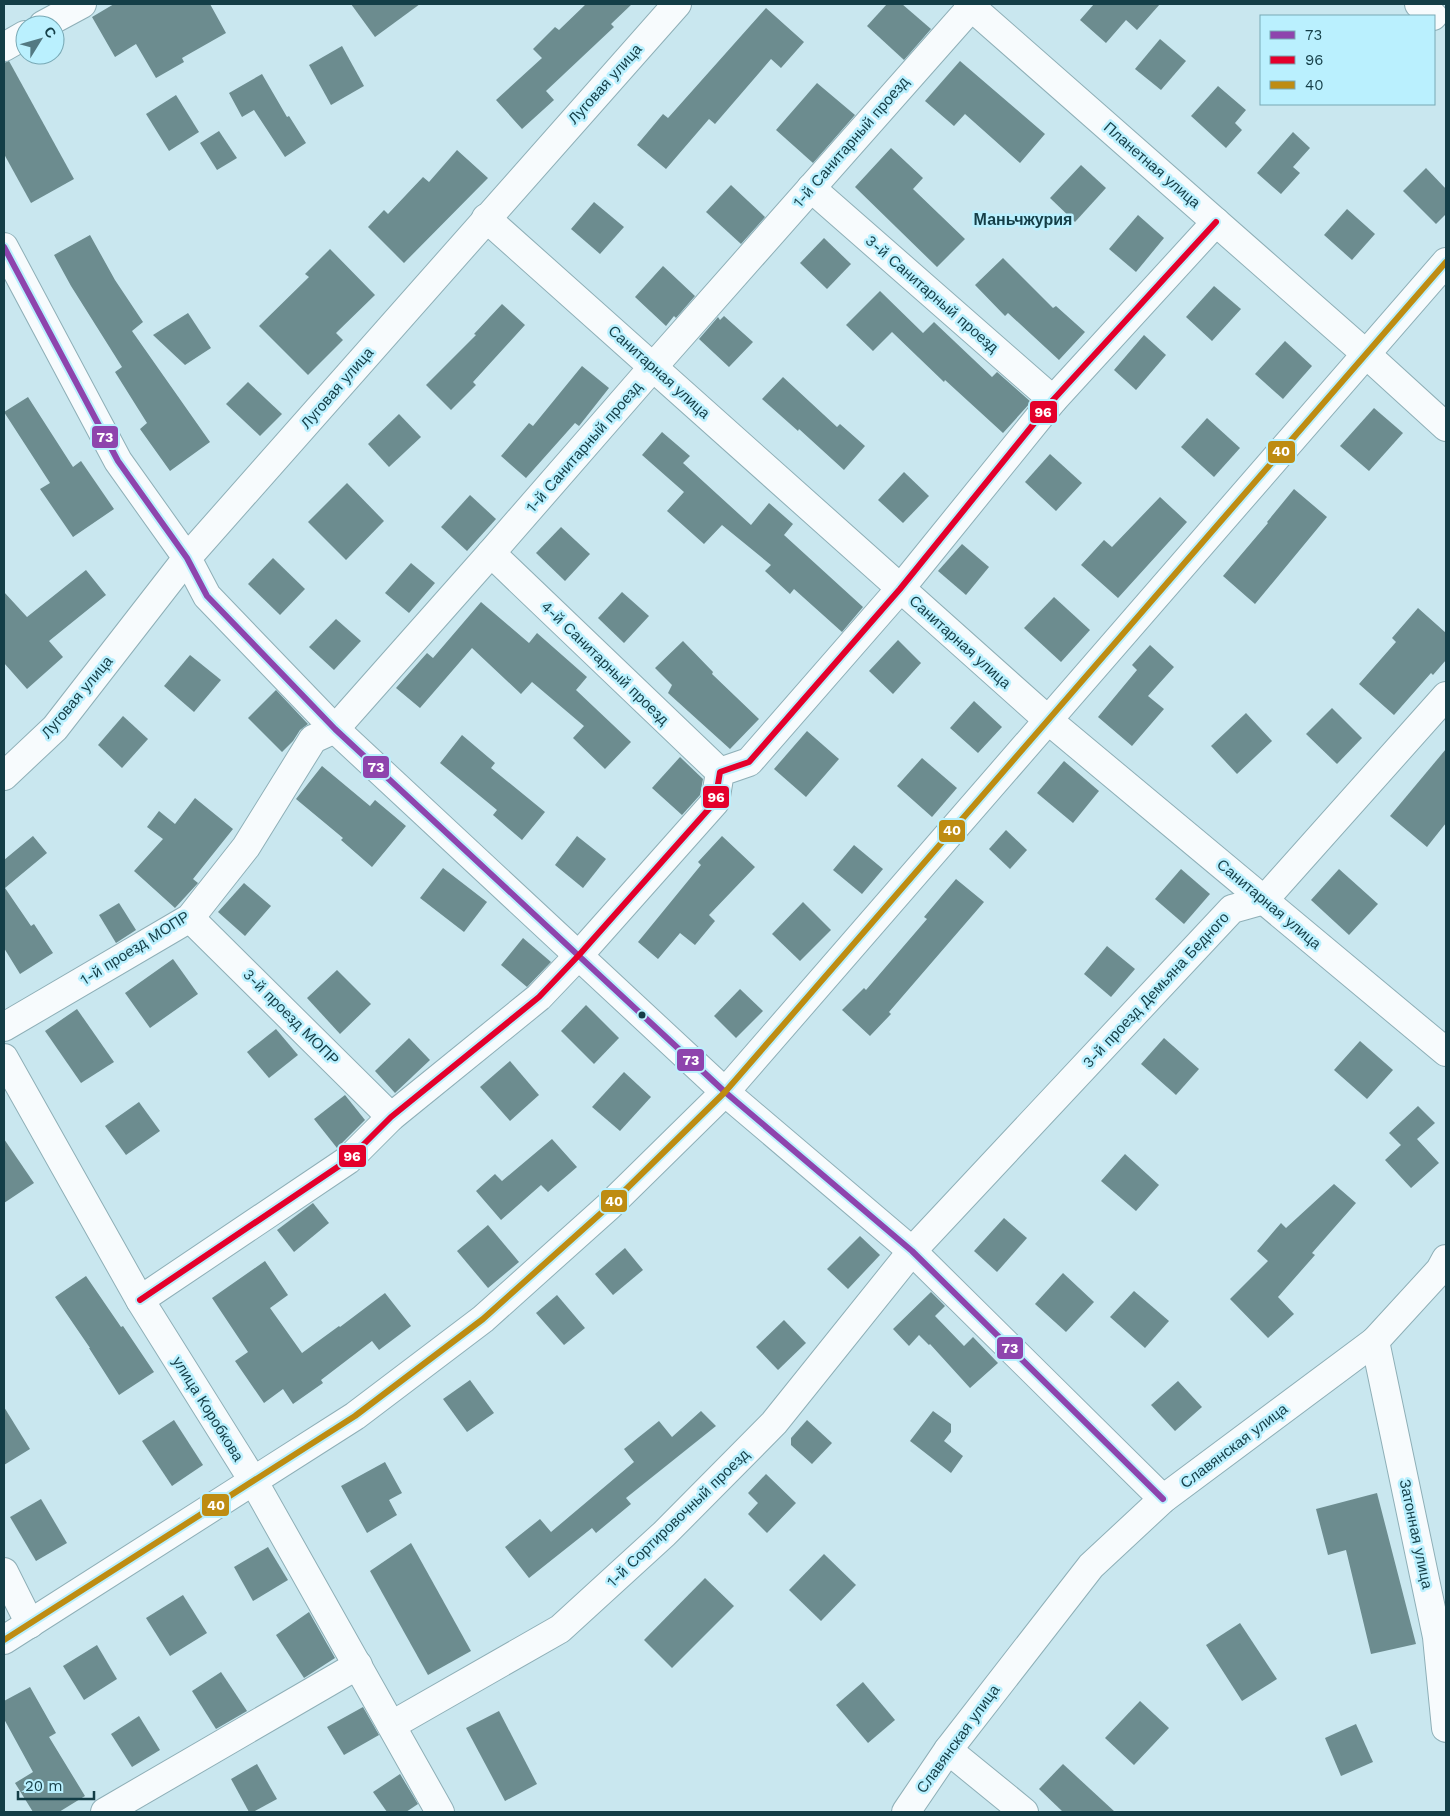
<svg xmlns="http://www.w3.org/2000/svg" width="1450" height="1816" font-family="'Work Sans',sans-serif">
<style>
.building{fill:#6c8c8f}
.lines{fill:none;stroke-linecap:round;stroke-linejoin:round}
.street-casing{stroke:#8eafb7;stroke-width:30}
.secondary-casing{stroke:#8eafb7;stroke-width:30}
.street{stroke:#f7fbfd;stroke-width:28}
.secondary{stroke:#f7fbfd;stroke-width:28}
.bus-1-casing{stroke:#baf0fe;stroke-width:10}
.bus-2-casing{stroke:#baf0fe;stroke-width:10}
.bus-3-casing{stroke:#baf0fe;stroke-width:10}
.bus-1{stroke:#8e44ad;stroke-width:6}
.bus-2{stroke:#e4002b;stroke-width:6}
.bus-3{stroke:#be8c12;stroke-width:6}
.bus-dot{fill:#143e47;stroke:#baf0fe;stroke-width:2}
.labels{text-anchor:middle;stroke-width:5;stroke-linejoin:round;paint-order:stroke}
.street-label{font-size:15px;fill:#143e47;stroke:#baf0fe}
.neighbourhood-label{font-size:16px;font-weight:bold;fill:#143e47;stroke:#baf0fe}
.line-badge{stroke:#baf0fe;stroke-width:2}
.badge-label{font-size:14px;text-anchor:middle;font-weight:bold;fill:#fff}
</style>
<rect width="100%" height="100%" fill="#c9e7ef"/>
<g class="building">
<path d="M114,4H210L226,33L182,58L184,62L156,78L136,44L115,57L92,17Z"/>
<path d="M351,4H420L375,37Z"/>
<path d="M586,4H632L611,24L614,27L546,91L554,100L522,129L496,100L542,58L533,49L555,27L559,30Z"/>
<path d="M887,4H902L931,29L904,60L867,26Z"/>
<path d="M1094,4H1160L1137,30L1126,20L1106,43L1080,20Z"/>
<path d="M766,8L804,42L781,68L771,59L715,124L709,119L666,169L637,145L663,114L668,118Z"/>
<path d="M1160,39L1186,61L1161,90L1135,69Z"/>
<path d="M342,46L364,86L331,105L309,65Z"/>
<path d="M9,61L74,179L31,203L4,154V63Z"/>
<path d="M960,61L1045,134L1020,163L965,114L954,126L925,101Z"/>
<path d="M262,74L287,117L289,116L306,143L285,157L254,110L242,117L229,93Z"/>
<path d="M817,83L855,115L813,163L776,130Z"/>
<path d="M1218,86L1246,110L1235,123L1242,130L1226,148L1191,116Z"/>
<path d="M176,95L199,132L169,151L146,114Z"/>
<path d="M219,131L237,158L217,170L200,143Z"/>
<path d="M1293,132L1310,148L1293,167L1300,173L1281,194L1257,173Z"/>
<path d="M891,148L923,178L913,189L965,239L937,267L855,187Z"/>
<path d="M457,150L488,178L404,263L368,227L384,210L388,214L423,177L429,182Z"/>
<path d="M1081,165L1106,188L1075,222L1050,198Z"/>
<path d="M1426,168L1446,189V214L1436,224L1403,191Z"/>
<path d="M731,185L765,217L741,244L706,212Z"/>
<path d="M594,202L624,227L600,254L571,229Z"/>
<path d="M1347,209L1375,234L1352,260L1324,235Z"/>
<path d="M1138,215L1164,238L1136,272L1109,249Z"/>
<path d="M90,235L115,280L143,322L132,331L210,442L170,471L140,429L147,423L115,372L122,367L71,286L54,255Z"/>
<path d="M824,238L851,264L827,289L800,263Z"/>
<path d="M330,249L375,295L336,333L343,340L308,375L259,326L309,277L305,274Z"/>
<path d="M1003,258L1053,308L1056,306L1085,332L1059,360L1008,313L1005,316L975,285Z"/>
<path d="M663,266L695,296L676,318L674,316L666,326L635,297Z"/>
<path d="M1214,286L1241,309L1212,341L1186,317Z"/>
<path d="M880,291L923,333L934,322L992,377L997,372L1031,402L1003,433L945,380L944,382L892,332L873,351L846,325Z"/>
<path d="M502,304L525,325L473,382L476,385L451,410L426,385L476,335L474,334Z"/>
<path d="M188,313L211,348L185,365L153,335Z"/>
<path d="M724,316L753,342L729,367L699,339L718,317L720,320Z"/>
<path d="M1144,335L1166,355L1136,390L1114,370Z"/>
<path d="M1285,341L1312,366L1283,399L1255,374Z"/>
<path d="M582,366L609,388L579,426L575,423L526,478L501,456L529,423L533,426Z"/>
<path d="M783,377L837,427L840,424L865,446L844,470L799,429L798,431L762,399Z"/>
<path d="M248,382L282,414L260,436L226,404Z"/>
<path d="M28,397L73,467L81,461L114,509L73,537L40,489L50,483L4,412Z"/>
<path d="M1374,408L1403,433L1369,471L1340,446Z"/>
<path d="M399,414L421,437L389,467L368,444Z"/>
<path d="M1207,418L1240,448L1214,477L1181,447Z"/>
<path d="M662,432L690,456L683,463L751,525L769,503L793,524L784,535L863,607L842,632L794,589L790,594L765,571L771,565L722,525L704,544L667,511L684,492L642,455Z"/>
<path d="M1050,454L1082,483L1056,511L1025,482Z"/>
<path d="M904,472L929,496L903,523L878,500Z"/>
<path d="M347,483L384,521L346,560L308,522Z"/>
<path d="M1294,489L1327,517L1255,604L1223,576L1268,523L1267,522Z"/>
<path d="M470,495L496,519L467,551L441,527Z"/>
<path d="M1160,497L1187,522L1118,598L1081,565L1104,540L1112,547Z"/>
<path d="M561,527L590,554L565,581L536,553Z"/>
<path d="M962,544L989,567L966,595L938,571Z"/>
<path d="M273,558L305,589L280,615L248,584Z"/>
<path d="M411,563L435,583L409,613L385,593Z"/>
<path d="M86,570L106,595L49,641L63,657L27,689L4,663V592L27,617Z"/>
<path d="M622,592L649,616L624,643L598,618Z"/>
<path d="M1054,597L1090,630L1061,662L1024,628Z"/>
<path d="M481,602L529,643L537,633L587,677L576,690L631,742L605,769L573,738L584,726L532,682L521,694L472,648L420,708L396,688L427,653L433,658Z"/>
<path d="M1418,608L1446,633V660L1433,675L1431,673L1394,715L1359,684L1396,642L1392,638Z"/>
<path d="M336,619L361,641L334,670L309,647Z"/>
<path d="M898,640L921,663L893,694L869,671Z"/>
<path d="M683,641L713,672L712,674L759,719L730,749L668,693L672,685L655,668Z"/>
<path d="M1150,645L1174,667L1148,696L1164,709L1132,746L1098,717L1137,670L1132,665Z"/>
<path d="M190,655L221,680L194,712L164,686Z"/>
<path d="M276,690L308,724L300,730L293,741L282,752L248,718Z"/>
<path d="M974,701L1002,727L978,753L950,728Z"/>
<path d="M1332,708L1362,738L1337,764L1306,734Z"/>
<path d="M1246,713L1272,741L1237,774L1211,746Z"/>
<path d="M123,716L148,739L122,768L98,745Z"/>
<path d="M807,731L839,759L806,797L774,769Z"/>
<path d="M462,735L495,763L491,768L545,812L522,840L493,815L497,810L440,763Z"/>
<path d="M1446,749V823L1427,847L1390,816Z"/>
<path d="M680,757L703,779L700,795L682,815L652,788Z"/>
<path d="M922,758L957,788L932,817L897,786Z"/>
<path d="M1064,761L1099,791L1073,823L1037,793Z"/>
<path d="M322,766L370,806L375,800L406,826L372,867L341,840L343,838L296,799Z"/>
<path d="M195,798L233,829L193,879L198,883L175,908L134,871L163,839L147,827L159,811L175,824Z"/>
<path d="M1006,830L1027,850L1010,869L989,849Z"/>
<path d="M33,836L47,853L5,888L31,926L34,924L53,953L20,974L4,948V860Z"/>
<path d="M577,836L606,859L583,888L555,865Z"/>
<path d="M722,836L755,867L709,915L715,921L695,945L680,933L658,959L638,942L701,865L698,862Z"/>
<path d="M854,845L883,869L862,894L833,870Z"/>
<path d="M443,868L487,902L464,932L420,898Z"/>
<path d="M1181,869L1210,894L1184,924L1155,899Z"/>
<path d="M1339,869L1378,904L1349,935L1311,900Z"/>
<path d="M956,879L984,902L889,1012L891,1014L870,1036L842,1010L864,988L866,990L927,919L924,917Z"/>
<path d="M244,883L271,906L245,936L218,912Z"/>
<path d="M803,902L831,930L800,961L772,934Z"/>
<path d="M119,903L136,930L116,943L99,915Z"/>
<path d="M523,938L551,962L527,987L501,965Z"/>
<path d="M1107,946L1135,969L1111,997L1084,974Z"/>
<path d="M173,959L198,994L150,1028L125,993Z"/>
<path d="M337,970L371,1004L340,1034L307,998Z"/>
<path d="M740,989L763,1011L736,1038L714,1016Z"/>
<path d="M586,1005L619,1038L594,1064L561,1031Z"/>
<path d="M77,1009L114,1062L81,1083L45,1031Z"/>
<path d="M276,1029L298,1055L269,1078L247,1052Z"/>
<path d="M409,1038L430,1060L395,1093L375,1071Z"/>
<path d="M1164,1038L1199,1069L1176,1095L1141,1064Z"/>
<path d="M1360,1041L1393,1070L1367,1099L1334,1070Z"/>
<path d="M510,1061L539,1095L510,1121L480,1087Z"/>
<path d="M624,1072L651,1097L620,1131L592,1107Z"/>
<path d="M345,1095L365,1120L337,1148L314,1119Z"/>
<path d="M139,1102L160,1131L126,1155L105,1126Z"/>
<path d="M1418,1106L1435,1123L1417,1139L1439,1163L1411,1188L1385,1160L1401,1145L1389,1133Z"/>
<path d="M4,1139L34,1183L4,1203Z"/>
<path d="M552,1139L577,1167L548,1192L541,1185L501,1220L476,1191L495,1174L502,1181Z"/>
<path d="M1125,1154L1159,1185L1136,1211L1101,1181Z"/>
<path d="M1334,1184L1356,1203L1312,1253L1315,1255L1278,1297L1294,1314L1268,1338L1230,1299L1268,1261L1257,1251L1281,1223L1286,1228Z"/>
<path d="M313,1203L329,1223L294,1252L277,1230Z"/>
<path d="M1004,1218L1027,1238L997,1272L974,1251Z"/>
<path d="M488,1225L519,1262L488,1288L457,1251Z"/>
<path d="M860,1236L880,1255L848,1289L827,1269Z"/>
<path d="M625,1248L643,1270L613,1295L595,1274Z"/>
<path d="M265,1261L288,1295L270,1308L302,1353L339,1326L340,1327L385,1293L411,1326L379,1350L372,1341L321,1380L323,1383L293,1404L283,1389L264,1403L235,1361L248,1352L212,1298Z"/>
<path d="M1063,1273L1094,1302L1066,1332L1035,1304Z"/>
<path d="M86,1276L121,1327L123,1326L154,1372L119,1395L89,1348H90L55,1297Z"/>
<path d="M1134,1291L1169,1321L1145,1348L1110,1317Z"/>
<path d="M931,1292L945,1306L935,1316L964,1346L973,1337L998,1363L970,1388L930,1344L929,1345L919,1335L909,1346L893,1329Z"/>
<path d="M557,1295L585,1328L564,1345L536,1313Z"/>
<path d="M784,1320L806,1343L778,1370L756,1347Z"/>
<path d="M470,1380L494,1413L467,1432L443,1399Z"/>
<path d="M1178,1381L1202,1407L1175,1431L1151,1405Z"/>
<path d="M4,1407L30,1449L4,1465Z"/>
<path d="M701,1411L716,1426L626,1498L631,1504L596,1533L592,1528L529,1578L505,1547L540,1519L551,1532L634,1462L624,1449L659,1421L672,1437Z"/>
<path d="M933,1411L951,1424V1432L944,1441L963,1456L951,1473L910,1441Z"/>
<path d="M174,1420L203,1465L172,1486L142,1441Z"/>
<path d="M807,1420L832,1443L812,1464L791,1445V1438Z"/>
<path d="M385,1462L402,1493L389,1500L397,1515L367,1533L341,1486Z"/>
<path d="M766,1474L796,1503L767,1533L748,1514L758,1503L748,1493Z"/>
<path d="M1377,1493L1416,1644L1371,1654L1346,1550L1328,1555L1316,1509Z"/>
<path d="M41,1499L67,1543L36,1561L10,1517Z"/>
<path d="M411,1543L471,1651L428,1675L370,1571Z"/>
<path d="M268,1547L288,1580L253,1601L234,1567Z"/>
<path d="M824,1554L856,1585L821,1621L789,1590Z"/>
<path d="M705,1578L734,1606L672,1668L644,1640Z"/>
<path d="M183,1595L207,1633L170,1656L146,1618Z"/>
<path d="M309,1612L335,1658L304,1678L276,1635Z"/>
<path d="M1240,1623L1277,1679L1242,1701L1206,1645Z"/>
<path d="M97,1645L117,1679L84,1700L63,1666Z"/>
<path d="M221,1672L247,1711L216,1729L192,1691Z"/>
<path d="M863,1682L895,1720L868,1743L836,1705Z"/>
<path d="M30,1687L56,1733L49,1737L85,1796L59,1812H33L15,1783L33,1772L4,1719V1701Z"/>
<path d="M1140,1701L1169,1728L1134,1765L1105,1738Z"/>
<path d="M363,1707L379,1735L344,1755L327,1727Z"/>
<path d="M499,1711L537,1784L505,1801L466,1728Z"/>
<path d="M139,1716L160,1750L132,1767L111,1734Z"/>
<path d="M1356,1724L1373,1762L1341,1776L1325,1738Z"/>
<path d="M257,1764L277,1799L253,1812H249L231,1779Z"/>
<path d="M1063,1764L1115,1812H1063L1039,1789Z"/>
<path d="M400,1774L418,1804L406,1812H387L373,1792Z"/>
</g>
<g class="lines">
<defs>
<g id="street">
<path d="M968,4L1366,354L1446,427"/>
<path d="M1419,4L1433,16"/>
<path d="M43,25L82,4"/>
<path d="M4,47L25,35"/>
<path d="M811,188L1053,400"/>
<path d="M486,218L1048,720L1446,1052"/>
<path d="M4,247L118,461L187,558L55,728L4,776"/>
<path d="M491,553L720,772"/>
<path d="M190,918L391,1117"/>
<path d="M4,1027L190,918L246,847L313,739L335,729L491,553L653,367L974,4"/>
<path d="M4,1058L140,1300L254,1482L440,1812"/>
<path d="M725,1092L912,1251L1163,1499"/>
<path d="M140,1300L348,1160L391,1117L539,997L579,955L715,802L720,772L749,762L900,589L1053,400L1216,222"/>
<path d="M1375,1341L1437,1637L1446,1728"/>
<path d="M4,1572L30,1624"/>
<path d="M392,1725L560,1629L664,1534L774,1423L912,1251L1232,909L1264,900L1446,696"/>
<path d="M948,1750L1024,1812"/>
<path d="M105,1812L358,1665"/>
<path d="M906,1812L948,1750L1091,1566L1163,1499L1375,1341L1440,1270L1446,1259"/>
</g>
<g id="secondary">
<path d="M677,4L187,558L207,596L335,729L725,1092"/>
<path d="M4,1640L355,1416L483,1319L609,1206L725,1092L1446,262"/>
</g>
</defs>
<use href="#street" class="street-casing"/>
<use href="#secondary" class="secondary-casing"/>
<use href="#street" class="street"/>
<use href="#secondary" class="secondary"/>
<defs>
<path id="bus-1" d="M4,247L118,461L187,558L207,596L335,729L725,1092L912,1251L1163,1499"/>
<path id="bus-2" d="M140,1300L348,1160L391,1117L539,997L579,955L715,802L720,772L749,762L900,589L1053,400L1216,222"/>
<path id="bus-3" d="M4,1640L355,1416L483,1319L609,1206L725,1092L1446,262"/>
</defs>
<use href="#bus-1" class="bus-1-casing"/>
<use href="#bus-2" class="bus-2-casing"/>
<use href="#bus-3" class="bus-3-casing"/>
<use href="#bus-1" class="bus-1"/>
<use href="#bus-2" class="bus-2"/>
<use href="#bus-3" class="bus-3"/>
</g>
<circle class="bus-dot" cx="642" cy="1015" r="4.5"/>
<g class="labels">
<g class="street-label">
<text transform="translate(605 84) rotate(-48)" y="5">Луговая улица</text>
<text transform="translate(851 142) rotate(-49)" y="5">1-й Санитарный проезд</text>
<text transform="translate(1152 165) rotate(41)" y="5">Планетная улица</text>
<text transform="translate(932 294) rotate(41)" y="5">3-й Санитарный проезд</text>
<text transform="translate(659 372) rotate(42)" y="5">Санитарная улица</text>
<text transform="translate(337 388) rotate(-49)" y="5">Луговая улица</text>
<text transform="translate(584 447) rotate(-49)" y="5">1-й Санитарный проезд</text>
<text transform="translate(960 642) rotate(42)" y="5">Санитарная улица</text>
<text transform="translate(605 663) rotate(44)" y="5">4-й Санитарный проезд</text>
<text transform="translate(77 697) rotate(-50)" y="5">Луговая улица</text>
<text transform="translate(1269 904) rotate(40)" y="5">Санитарная улица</text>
<text transform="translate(135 948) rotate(-32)" y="5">1-й проезд МОПР</text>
<text transform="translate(1156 990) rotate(-47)" y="5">3-й проезд Демьяна Бедного</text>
<text transform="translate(291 1017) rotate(45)" y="5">3-й проезд МОПР</text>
<text transform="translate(208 1409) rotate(58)" y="5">улица Коробкова</text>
<text transform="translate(1234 1446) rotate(-37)" y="5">Славянская улица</text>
<text transform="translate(678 1518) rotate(-44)" y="5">1-й Сортировочный проезд</text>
<text transform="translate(1416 1534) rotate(78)" y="5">Затонная улица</text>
<text transform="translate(958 1739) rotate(-54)" y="5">Славянская улица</text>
</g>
<g class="neighbourhood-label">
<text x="1023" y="225">Маньчжурия</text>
</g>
</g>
<g class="line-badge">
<rect x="1029" y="400" width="29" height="24" rx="5" fill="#e4002b"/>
<rect x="91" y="425" width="28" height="24" rx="5" fill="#8e44ad"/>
<rect x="1267" y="440" width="29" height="24" rx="5" fill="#be8c12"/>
<rect x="362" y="755" width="28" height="24" rx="5" fill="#8e44ad"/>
<rect x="702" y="785" width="28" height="24" rx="5" fill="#e4002b"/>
<rect x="938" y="819" width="28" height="24" rx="5" fill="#be8c12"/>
<rect x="676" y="1048" width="29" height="24" rx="5" fill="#8e44ad"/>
<rect x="338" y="1144" width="29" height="24" rx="5" fill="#e4002b"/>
<rect x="600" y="1189" width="28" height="24" rx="5" fill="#be8c12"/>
<rect x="996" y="1336" width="28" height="24" rx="5" fill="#8e44ad"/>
<rect x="201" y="1493" width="29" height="24" rx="5" fill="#be8c12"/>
</g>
<g class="badge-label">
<text x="1043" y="417">96</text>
<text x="105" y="442">73</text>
<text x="1281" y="456">40</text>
<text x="376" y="772">73</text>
<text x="716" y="802">96</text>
<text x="952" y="835">40</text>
<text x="691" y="1065">73</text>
<text x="352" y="1161">96</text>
<text x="614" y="1206">40</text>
<text x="1010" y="1353">73</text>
<text x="216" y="1510">40</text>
</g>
<rect width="1450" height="1816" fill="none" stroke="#143e47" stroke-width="10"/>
<rect x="1260" y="15" width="175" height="90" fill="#baf0fe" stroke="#78a9b5"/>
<rect x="1270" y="31" width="25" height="8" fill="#8e44ad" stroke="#78a9b5"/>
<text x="1305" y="40" font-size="15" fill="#143e47">73</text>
<rect x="1270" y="56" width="25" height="8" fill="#e4002b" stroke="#78a9b5"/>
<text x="1305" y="65" font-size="15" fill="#143e47">96</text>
<rect x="1270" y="81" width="25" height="8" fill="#be8c12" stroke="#78a9b5"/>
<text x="1305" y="90" font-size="15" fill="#143e47">40</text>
<g transform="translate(40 40) rotate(53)"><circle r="24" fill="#baf0fe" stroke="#78a9b5"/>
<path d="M0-4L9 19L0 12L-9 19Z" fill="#537982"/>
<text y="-8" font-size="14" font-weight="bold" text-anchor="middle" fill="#143e47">С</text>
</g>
<path d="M18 1791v8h76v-8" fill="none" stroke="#143e47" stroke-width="2.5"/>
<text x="25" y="1791" font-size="15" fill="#143e47" stroke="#baf0fe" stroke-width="4" paint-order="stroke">20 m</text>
</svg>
